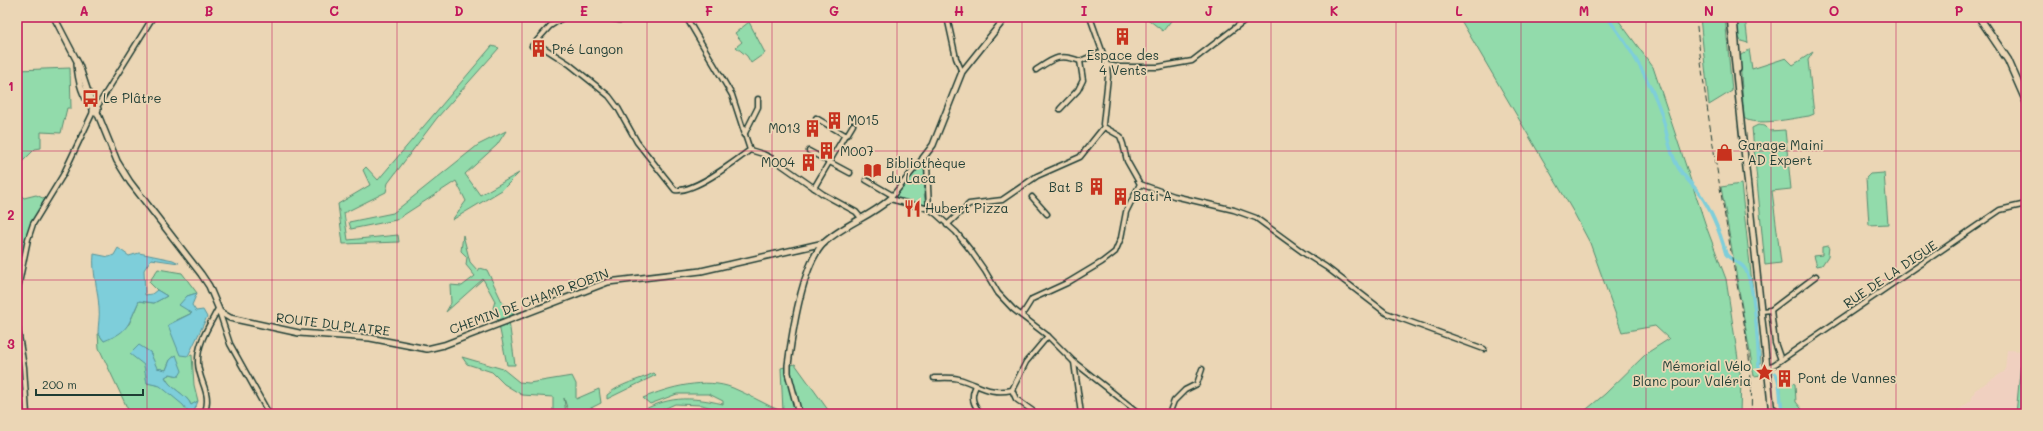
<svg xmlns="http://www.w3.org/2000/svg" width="2043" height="431" font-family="Mali,sans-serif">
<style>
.built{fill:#f0d0c0}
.green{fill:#92dbab;stroke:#588c70}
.water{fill:#7eceda;stroke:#589498}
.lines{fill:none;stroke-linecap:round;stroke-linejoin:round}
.canal{stroke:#7eceda;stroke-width:3.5}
.minor-casing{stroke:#1f3d34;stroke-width:7}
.tertiary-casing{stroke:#1f3d34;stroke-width:8}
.trunk-casing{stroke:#1f3d34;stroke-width:9}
.minor{stroke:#ebd6b5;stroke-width:4}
.tertiary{stroke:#ebd6b5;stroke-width:5}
.trunk{stroke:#ebd6b5;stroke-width:6}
.rail{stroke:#1f3d34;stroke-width:1;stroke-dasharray:6 3;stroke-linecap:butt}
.grid{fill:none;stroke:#c2185b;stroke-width:1;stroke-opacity:0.55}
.labels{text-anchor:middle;stroke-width:3.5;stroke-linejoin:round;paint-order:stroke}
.poi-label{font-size:13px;fill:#1f3d34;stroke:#ebd6b5;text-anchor:start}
.street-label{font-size:13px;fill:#1f3d34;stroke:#ebd6b5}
.neatline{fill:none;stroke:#c2185b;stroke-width:1.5}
.grid-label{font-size:13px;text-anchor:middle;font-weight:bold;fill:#c2185b}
</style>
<rect width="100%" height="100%" fill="#ebd6b5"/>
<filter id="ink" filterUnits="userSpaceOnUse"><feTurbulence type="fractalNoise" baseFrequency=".025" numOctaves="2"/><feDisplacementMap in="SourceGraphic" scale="8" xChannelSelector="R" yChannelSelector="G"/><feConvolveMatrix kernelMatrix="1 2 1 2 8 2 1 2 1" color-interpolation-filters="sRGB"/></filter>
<g filter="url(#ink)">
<path class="built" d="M2007,350L2023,351L2016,414H1952L1971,401L1975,390L2005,371Z"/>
<g class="green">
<path d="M1145,17H1174L1163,31Z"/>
<path d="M1459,17H1616L1653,67L1706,226L1726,279L1741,379L1740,414H1581L1605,394L1647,353L1669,339L1655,326L1622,332L1590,243L1574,213Z"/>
<path d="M1700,17H1725L1732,91L1709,105Z"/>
<path d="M1736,17H1745L1748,43L1741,41L1738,36Z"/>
<path d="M749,22L765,53L751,63L747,56L736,47L742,42L735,33Z"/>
<path d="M492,46L499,48L437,118L388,183L386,192L344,213L348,240L398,235L399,242L343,244L338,204L370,185L363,170L366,167L378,180Z"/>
<path d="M1749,49L1752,69L1786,58L1793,65L1813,52L1808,60L1814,114L1809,116C1795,118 1754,127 1744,118L1740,60V56Z"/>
<path d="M70,68L71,108H67L61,133L41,132V148L35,149L17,167V70Z"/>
<path d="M1758,125L1765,126L1770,131L1785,130L1791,189L1772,191L1781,263L1765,265L1752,128Z"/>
<path d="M506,131L497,145L465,174L480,195L519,173L502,190L452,220L466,201L456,181L396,220L351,229L349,222L393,213L478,145Z"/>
<path d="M921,163L926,166L924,193L926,205L893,197Z"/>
<path d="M1884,173L1888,224L1869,225L1866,178L1870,174Z"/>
<path d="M1741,184L1761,363L1758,364L1761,375L1754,376L1721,187Z"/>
<path d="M17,192L24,198L36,195L45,199L31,224L33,232L21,268L17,271Z"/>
<path d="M463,235L470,262L478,271L480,268L487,270L505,308L514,311L509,321L515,365H507L498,320L493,308L495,301L483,279L446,312L451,303L450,285L462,286L475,276L466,265L467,257L461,251Z"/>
<path d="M1829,246L1828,256L1822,265L1817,266L1814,256L1822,255V247Z"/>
<path d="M158,269L182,273L197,293L187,296L192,313L177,320L188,356L192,355L194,385L198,401L191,405C188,395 171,390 165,377L170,374L179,376L176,355L170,360L166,370L156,368L150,352L144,365L147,383L160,385L184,405L188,412L187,414H130L99,348L98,333L104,341L129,324L139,301L154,303L167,296L157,290L149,282Z"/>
<path d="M2026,309V414H2016Z"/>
<path d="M462,357L503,369L519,382L529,383L572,376L576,384V399L599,389L601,403L589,409L578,411L579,414H569L564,398L566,414H553V397L522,395L504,384L492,372L467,364Z"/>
<path d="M795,364L831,414H728L725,412L702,405L675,404L653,414H636C667,396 689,396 723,404V401L709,394H677L650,404L643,398C669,387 706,377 733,388C750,395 766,405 783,412L781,368Z"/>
<path d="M654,373L656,375L607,399V395C621,383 637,381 654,373Z"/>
<path d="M1780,379L1795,384L1796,402L1806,414H1784L1782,409Z"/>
</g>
<g class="water">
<path d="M118,248L129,256L139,253L173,260L179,263L151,259L144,270L145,295L152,294L157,290L167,296L154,303L139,301C128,324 130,331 104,341L98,333C98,325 100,316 99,308C98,289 92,272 94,254L109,257L114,255Z"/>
<path d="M197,293L192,305L196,311L203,310L207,317L188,356L180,355L168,325L192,313L179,305L187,296Z"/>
<path d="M139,345L150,352L157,368L166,370L170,360L176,355L182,371L179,376L170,374L165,377C170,389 187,394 191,405L198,401L193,414H187L188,412L183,405L160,386L147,383L144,365L130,354Z"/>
</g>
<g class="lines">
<g class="canal">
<path d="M1607,17C1630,47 1648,76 1661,112C1667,130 1668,150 1678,167C1684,177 1692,184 1699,193C1713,212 1720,232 1726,254C1731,261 1740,261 1745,269C1755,283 1758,348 1759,368L1763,372"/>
<path d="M1775,373C1782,380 1779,403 1783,414"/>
</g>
<defs>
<g id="minor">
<path d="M604,17L620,20L635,17"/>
<path d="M686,17L732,95L750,150"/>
<path d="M947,17L956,58L962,72"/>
<path d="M1090,17L1107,65L1108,77L1103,124L1104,127L1120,136L1123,144L1127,161L1140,184"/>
<path d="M536,43L569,64L609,96L618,108L637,142L675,190C694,193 734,162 750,150"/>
<path d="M532,46L550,26L564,17"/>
<path d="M1107,65L1119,67H1158L1192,61L1249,17"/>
<path d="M1036,70C1054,58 1059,53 1080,61L1102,52"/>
<path d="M97,107L153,17"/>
<path d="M1060,109L1078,90L1083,80L1080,61"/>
<path d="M744,135L758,107V99"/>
<path d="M845,135H847L853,125"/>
<path d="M750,150L763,154L773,159L823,194L856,212L861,218"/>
<path d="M809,151L850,173"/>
<path d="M866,180L892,195"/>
<path d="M1140,184L1174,196L1234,210L1256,218L1304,253L1326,267L1386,313L1484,349"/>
<path d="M814,188L845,135L816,118"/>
<path d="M1032,197L1047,214"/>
<path d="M890,199L929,209L936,214L956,232L971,251L985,271L998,293L1013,309L1048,336L1074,362L1140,414"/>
<path d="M890,199L923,158L927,164L929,209"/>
<path d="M947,225L969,204L1002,200L1037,176L1080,157L1104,127"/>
<path d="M17,293L28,239L33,224L63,175L93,112"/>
<path d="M1771,310L1816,276"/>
<path d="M219,311L230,344L269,414"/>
<path d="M1762,311L1771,310L1775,343L1781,360"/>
<path d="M1022,315L1032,299L1067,283L1102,262L1115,252L1121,238L1126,212L1140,184"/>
<path d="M17,323L24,367L27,414"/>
<path d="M1074,362L1081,414"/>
<path d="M1768,367L1775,364L2000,210L2026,204"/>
<path d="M934,378C942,378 952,377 959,379C980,385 989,395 1012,390L1026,362L1048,336"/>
<path d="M976,386C970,397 973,404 981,414"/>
<path d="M1012,390L1016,399L1037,414"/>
<path d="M1771,408L1775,409L1777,414"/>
<path d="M204,414C213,393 199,383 198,363C197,343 209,326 218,309"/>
<path d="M1169,414L1174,401L1185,390L1197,384L1202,369"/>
</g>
<g id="tertiary">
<path d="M54,17L79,65L90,98L95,107"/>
<path d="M1730,17L1772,414"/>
<path d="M1734,17L1738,69"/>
<path d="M77,64C78,79 82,96 92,107"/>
<path d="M97,112H93V108L95,107L98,109L97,112L117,161L130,182L201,274L209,286L220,312L230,318L299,333L370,338L427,349L444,345L608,282L701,271L824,243"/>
<path d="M923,158L933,145L962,72L1006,17"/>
<path d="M799,414L788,373V365C792,334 802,264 824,243C843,225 870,217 890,199"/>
</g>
<path id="trunk" d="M1979,17L2008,60L2026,101"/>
</defs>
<use href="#minor" class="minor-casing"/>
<use href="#tertiary" class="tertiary-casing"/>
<use href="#trunk" class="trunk-casing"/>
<use href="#minor" class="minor"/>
<use href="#tertiary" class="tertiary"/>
<use href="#trunk" class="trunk"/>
<path class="rail" d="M1696,17C1704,100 1719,181 1733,263C1742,313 1754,363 1751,414"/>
</g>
</g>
<path class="grid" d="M147,17V414M272,17V414M397,17V414M522,17V414M647,17V414M772,17V414M897,17V414M1022,17V414M1146,17V414M1271,17V414M1396,17V414M1521,17V414M1646,17V414M1771,17V414M1896,17V414M17,151H2026M17,280H2026"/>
<defs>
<symbol id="building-bare" viewBox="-9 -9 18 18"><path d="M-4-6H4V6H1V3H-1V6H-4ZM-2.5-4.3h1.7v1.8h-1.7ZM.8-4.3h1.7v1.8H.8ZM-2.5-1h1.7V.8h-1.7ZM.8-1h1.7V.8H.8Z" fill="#c8321e" stroke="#ebd6b5" stroke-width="2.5" paint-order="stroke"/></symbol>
<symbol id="bus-bare" viewBox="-9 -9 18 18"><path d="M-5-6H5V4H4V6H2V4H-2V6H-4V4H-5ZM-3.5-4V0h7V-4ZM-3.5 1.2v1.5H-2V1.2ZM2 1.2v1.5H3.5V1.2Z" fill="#c8321e" stroke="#ebd6b5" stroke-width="2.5" paint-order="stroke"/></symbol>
<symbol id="shop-bare" viewBox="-9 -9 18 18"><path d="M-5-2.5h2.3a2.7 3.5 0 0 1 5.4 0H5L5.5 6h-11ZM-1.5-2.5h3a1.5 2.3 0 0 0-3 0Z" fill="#c8321e" stroke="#ebd6b5" stroke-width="2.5" paint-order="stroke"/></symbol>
<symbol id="library-bare" viewBox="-9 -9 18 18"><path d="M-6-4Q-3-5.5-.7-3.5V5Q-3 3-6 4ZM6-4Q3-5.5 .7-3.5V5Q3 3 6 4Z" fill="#c8321e" stroke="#ebd6b5" stroke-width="2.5" paint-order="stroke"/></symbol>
<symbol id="restaurant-bare" viewBox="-9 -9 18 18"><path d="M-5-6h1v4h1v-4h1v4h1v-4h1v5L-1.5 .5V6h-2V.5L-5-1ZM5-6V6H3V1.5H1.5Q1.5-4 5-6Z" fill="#c8321e" stroke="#ebd6b5" stroke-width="2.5" paint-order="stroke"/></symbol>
<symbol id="sight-bare" viewBox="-9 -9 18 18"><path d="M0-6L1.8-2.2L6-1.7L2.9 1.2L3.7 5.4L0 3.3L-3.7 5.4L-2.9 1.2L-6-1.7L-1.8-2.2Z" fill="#c8321e" stroke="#ebd6b5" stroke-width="2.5" paint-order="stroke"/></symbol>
</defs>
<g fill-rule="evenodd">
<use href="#building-bare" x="1110" y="24" width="25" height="25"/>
<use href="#building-bare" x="526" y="36" width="25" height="25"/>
<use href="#bus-bare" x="78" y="86" width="25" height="25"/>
<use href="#building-bare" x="822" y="108" width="25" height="25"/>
<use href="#building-bare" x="800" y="116" width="25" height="25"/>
<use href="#building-bare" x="814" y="138" width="25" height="25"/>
<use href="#shop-bare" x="1712" y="140" width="25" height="25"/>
<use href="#building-bare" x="796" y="150" width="25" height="25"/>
<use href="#library-bare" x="860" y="158" width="25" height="25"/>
<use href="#building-bare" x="1084" y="174" width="25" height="25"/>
<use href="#building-bare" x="1108" y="184" width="25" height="25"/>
<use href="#restaurant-bare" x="900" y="196" width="25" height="25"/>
<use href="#sight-bare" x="1752" y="360" width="25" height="25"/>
<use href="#building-bare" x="1772" y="366" width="25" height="25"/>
</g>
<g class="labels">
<g class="poi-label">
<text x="552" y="54">Pré Langon</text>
<text x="1123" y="60" text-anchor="middle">Espace des<tspan x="1123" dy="15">4 Vents</tspan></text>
<text x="103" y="103">Le Plâtre</text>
<text x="847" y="125">M015</text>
<text x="800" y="133" text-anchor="end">M013</text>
<text x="1738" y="150">Garage Maini<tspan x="1738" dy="15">- AD Expert</tspan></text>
<text x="840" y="156">M007</text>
<text x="795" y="167" text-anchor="end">M004</text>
<text x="886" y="168">Bibliothèque<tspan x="886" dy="15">du Laca</tspan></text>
<text x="1083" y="192" text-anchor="end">Bat B</text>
<text x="1133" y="201">Bati A</text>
<text x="925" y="213">Hubert Pizza</text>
<text x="1751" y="371" text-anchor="end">Mémorial Vélo<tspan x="1751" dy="15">Blanc pour Valéria</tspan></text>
<text x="1798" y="383">Pont de Vannes</text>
</g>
<g class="street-label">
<text transform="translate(1890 274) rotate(-34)" y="5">RUE DE LA DIGUE</text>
<text transform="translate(529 301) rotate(-20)" y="5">CHEMIN DE CHAMP ROBIN</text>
<text transform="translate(333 324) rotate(7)" y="5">ROUTE DU PLATRE</text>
</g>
</g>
<rect width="2043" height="431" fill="none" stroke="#ebd6b5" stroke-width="44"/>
<path d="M36 389v6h107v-6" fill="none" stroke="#1f3d34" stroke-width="2"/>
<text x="42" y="389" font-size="12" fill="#1f3d34" stroke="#ebd6b5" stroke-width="3" paint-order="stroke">200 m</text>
<rect x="22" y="22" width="1999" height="387" class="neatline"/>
<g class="grid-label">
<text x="84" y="16">A</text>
<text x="209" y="16">B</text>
<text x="334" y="16">C</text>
<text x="459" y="16">D</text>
<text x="584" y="16">E</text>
<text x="709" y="16">F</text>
<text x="834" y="16">G</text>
<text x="959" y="16">H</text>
<text x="1084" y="16">I</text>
<text x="1209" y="16">J</text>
<text x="1334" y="16">K</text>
<text x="1459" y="16">L</text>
<text x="1584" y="16">M</text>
<text x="1709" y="16">N</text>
<text x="1834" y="16">O</text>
<text x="1959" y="16">P</text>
<text x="11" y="91">1</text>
<text x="11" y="220">2</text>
<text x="11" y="349">3</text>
</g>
</svg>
